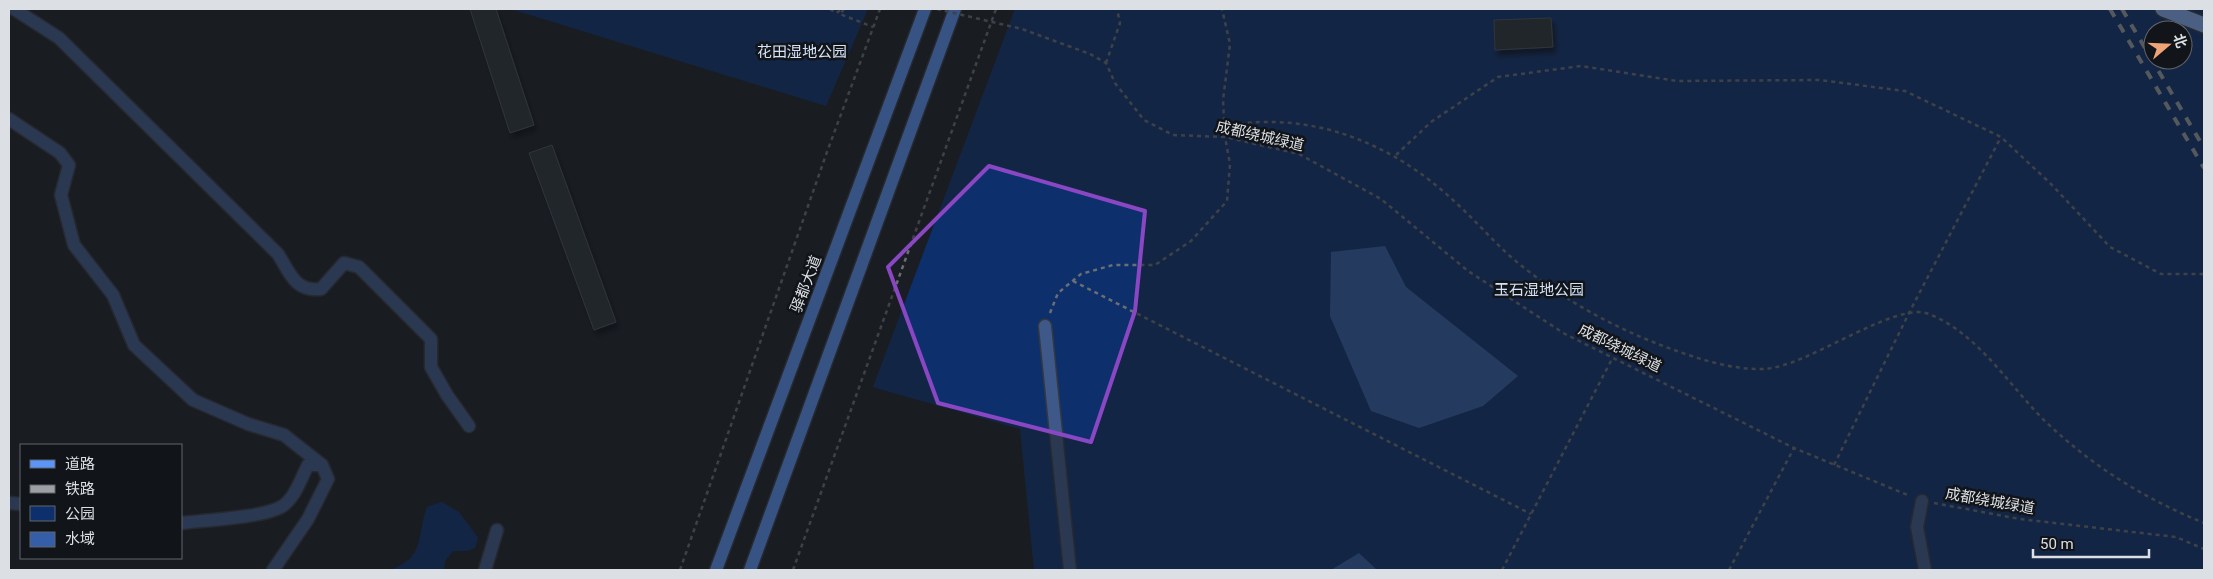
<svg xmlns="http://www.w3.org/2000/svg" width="2213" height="579" font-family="Roboto,'Noto Sans SC',sans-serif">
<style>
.green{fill:#0d306d;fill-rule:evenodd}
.water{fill:#345ea8}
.building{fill:#2c3036;stroke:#4e5259;filter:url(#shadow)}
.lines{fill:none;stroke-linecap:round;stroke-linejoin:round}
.minor-casing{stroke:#35383e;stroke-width:15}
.major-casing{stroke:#35383e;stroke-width:15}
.highway-casing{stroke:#35383e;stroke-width:18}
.path{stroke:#6b6e73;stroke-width:2.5;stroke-dasharray:4 4;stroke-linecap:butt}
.minor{stroke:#3e5989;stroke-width:12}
.major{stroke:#5c95f8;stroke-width:12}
.highway{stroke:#86b0f7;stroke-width:15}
.rail{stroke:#9da0a5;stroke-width:4;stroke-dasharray:9 9;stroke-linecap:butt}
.path-bridge{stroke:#6b6e73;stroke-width:2.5;stroke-dasharray:4 4;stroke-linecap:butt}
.marked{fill:none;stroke:#8a47c4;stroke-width:4;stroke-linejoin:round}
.labels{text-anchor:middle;stroke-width:5;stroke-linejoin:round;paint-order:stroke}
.park-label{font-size:15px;fill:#d5e2f6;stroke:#111419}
.street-label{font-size:15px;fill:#dcdfe3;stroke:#111419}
</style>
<defs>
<filter id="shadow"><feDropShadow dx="3" dy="5.5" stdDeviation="2.5" flood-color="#0009"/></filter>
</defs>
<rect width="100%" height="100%" fill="#1a1d23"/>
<g class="green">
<path d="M511,9H868L826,106Z"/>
<path d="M1015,9H2204V570H1034L1020,429L873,387ZM2153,30H2183V60H2153Z"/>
<path d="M442,502L459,512L478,538L475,548L467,551H453L445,561L444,570H390C426,557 416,538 427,507Z"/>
</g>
<g class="water">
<path d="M1385,246L1406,287L1518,376L1483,406L1419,428L1371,411L1330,316L1331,252Z"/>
<path d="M1359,553L1377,570H1331Z"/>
</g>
<g class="building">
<path d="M470,9H496L534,125L510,133Z"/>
<path d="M1551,18L1553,47L1495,50L1494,20Z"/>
<path d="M552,145L616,322L594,330L529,153Z"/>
</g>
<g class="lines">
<defs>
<g id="minor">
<path d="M14,9L59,38L278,254C290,273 295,292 321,289L344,263L359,267L431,339V367L447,395L469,426"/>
<path d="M9,119L60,153L69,165L61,195L74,245L113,295L134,345L193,400L248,424L284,435L322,465"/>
<path d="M1045,326L1070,570"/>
<path d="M1922,501L1917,527L1925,570"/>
<path d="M9,503L21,504"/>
<path d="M181,523C206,520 260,518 281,507C295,499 301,478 308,465H322L328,479L308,519L273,570"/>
<path d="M485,570L497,530"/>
</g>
<g id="major">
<path d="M716,570L925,9"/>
<path d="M750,570L955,9"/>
</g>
<path id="highway" d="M2163,9L2204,25"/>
</defs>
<use href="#minor" class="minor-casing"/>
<use href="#major" class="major-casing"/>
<use href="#highway" class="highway-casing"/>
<g class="path">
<path d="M830,9L836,13L841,10"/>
<path d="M844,9L840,14L873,27"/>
<path d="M1090,54L1106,63L1115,83L1144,120L1173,135L1225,137L1299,154L1381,199L1468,271L1565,334L1794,448L1910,496"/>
<path d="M1106,63L1120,23L1117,9"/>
<path d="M1224,126C1310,110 1391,142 1454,201C1474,219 1491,239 1511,257C1559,298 1615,329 1674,350C1702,360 1734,370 1764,369C1808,367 1896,300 1929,314C1979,334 2009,386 2046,422C2092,466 2145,499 2204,523"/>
<path d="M1396,155L1431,122L1498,77L1581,66L1677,81L1819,80L1905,91L2001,137L2051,184L2110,247L2161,274H2204"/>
<path d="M1073,281L1531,514"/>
<path d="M1050,313L1058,293L1081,274L1113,265H1155L1191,241L1227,201L1230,164L1225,137L1223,100L1230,44L1222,9"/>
<path d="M1834,465L1910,311L2001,137"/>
<path d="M1934,503L2020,519L2176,537L2204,549"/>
<path d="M680,570L827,152L880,9"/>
<path d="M793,570L996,9"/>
<path d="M1502,570L1613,357"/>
<path d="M1729,570L1794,448"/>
</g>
<use href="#minor" class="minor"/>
<use href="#major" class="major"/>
<use href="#highway" class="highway"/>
<g class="rail">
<path d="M2110,9L2204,168"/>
<path d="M2122,9L2204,148"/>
</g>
<path class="path-bridge" d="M937,9L1022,29L1090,54"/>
</g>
<path d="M0 0H2213V579H0ZM989,166L1145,211L1135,311L1091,442L938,403L888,267Z" fill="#1a1d23" fill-opacity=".55" fill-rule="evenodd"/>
<path class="marked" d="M989,166L1145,211L1135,311L1091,442L938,403L888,267Z"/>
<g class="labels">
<g class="park-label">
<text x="802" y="57">花田湿地公园</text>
<text x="1539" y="295">玉石湿地公园</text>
</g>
<g class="street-label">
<text transform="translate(1260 136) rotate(13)" y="5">成都绕城绿道</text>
<text transform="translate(806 284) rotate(-69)" y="5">驿都大道</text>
<text transform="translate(1620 348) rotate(26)" y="5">成都绕城绿道</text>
<text transform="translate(1990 501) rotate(10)" y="5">成都绕城绿道</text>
</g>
</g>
<rect width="2213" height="579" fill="none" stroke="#dcdfe3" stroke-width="20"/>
<rect x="20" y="444" width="162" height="115" fill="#111419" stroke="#62656a"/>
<rect x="30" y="460" width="25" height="8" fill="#5c95f8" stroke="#62656a"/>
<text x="65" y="469" font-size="15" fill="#dcdfe3">道路</text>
<rect x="30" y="485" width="25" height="8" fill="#9da0a5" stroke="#62656a"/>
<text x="65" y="494" font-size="15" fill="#dcdfe3">铁路</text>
<rect x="30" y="506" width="25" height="15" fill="#0d306d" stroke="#62656a"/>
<text x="65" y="519" font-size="15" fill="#dcdfe3">公园</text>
<rect x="30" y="532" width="25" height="15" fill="#345ea8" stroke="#62656a"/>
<text x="65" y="544" font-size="15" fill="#dcdfe3">水域</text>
<g transform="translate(2168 45) rotate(71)"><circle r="24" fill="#111419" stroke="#62656a"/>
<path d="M0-4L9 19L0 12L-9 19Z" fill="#efa377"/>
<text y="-8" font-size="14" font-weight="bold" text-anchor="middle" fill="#dcdfe3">北</text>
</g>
<path d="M2033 549v8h116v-8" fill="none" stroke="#dcdfe3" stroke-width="2.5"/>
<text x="2040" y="549" font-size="15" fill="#dcdfe3" stroke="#111419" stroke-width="4" paint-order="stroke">50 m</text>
</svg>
